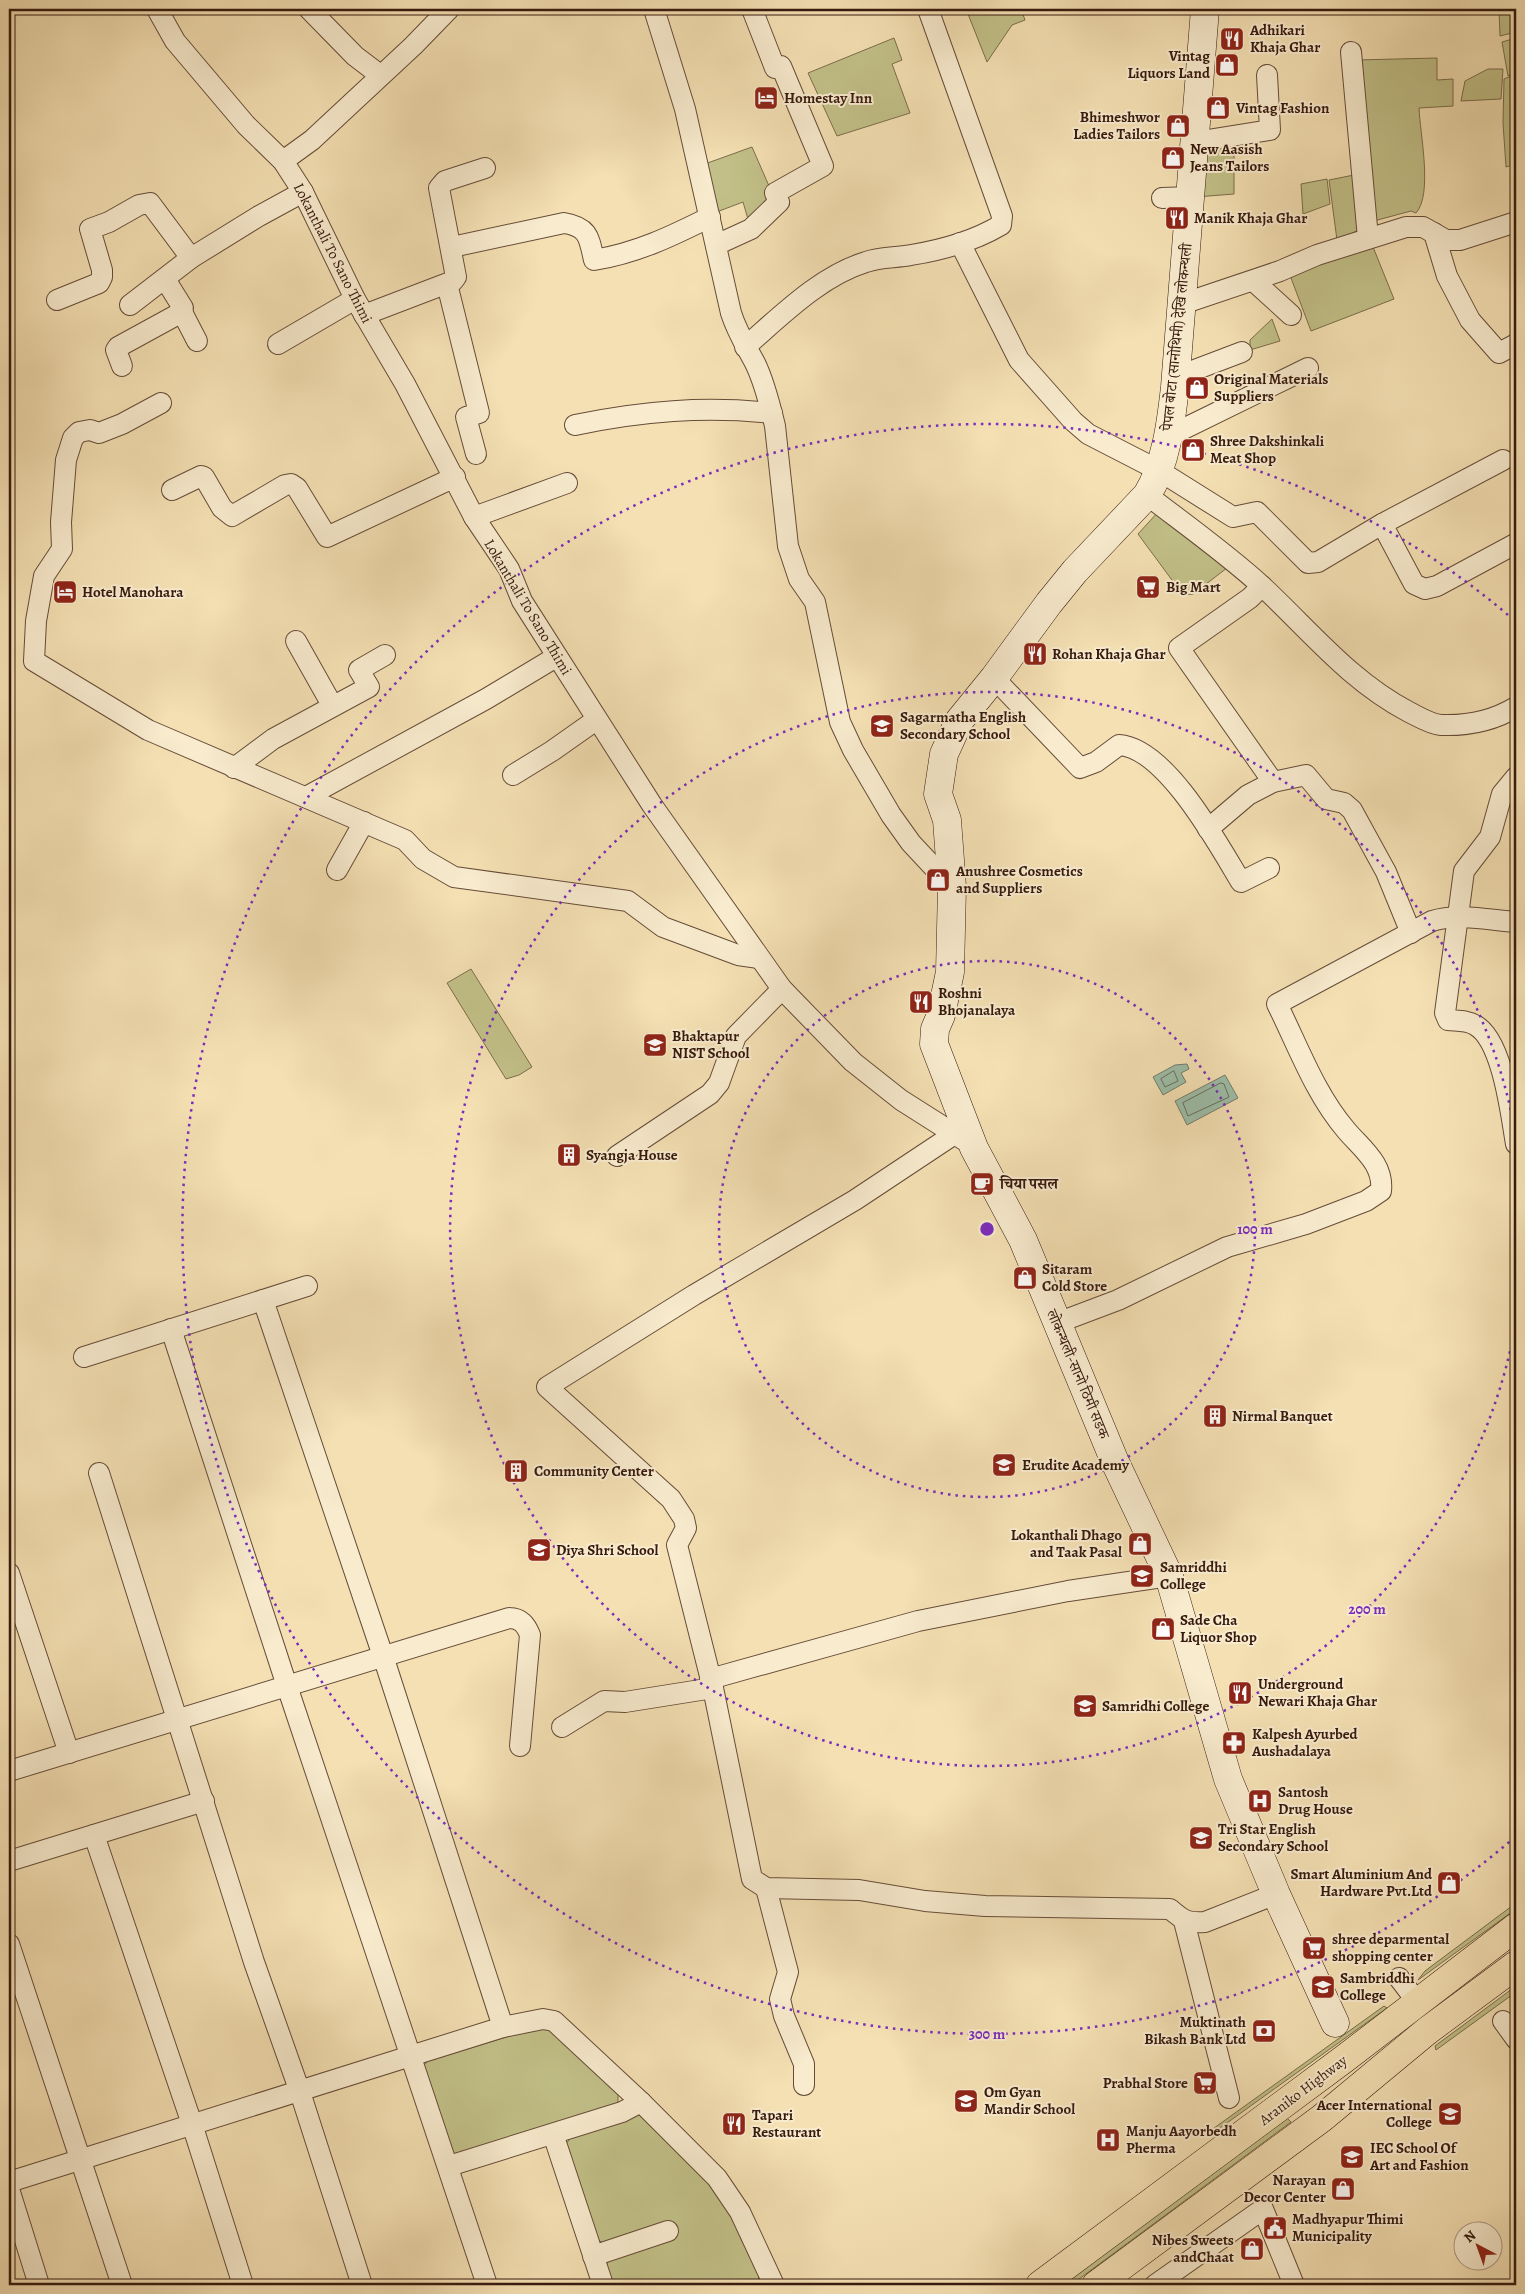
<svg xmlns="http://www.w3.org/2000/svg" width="1525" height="2294" font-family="Alegreya,'Noto Serif Devanagari',serif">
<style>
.green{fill:#c2c088;stroke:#7c6d4c}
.water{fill:#9cbea8;stroke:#747c6b}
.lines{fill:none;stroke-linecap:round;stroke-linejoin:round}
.shore{stroke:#6a6c5c;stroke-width:1}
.street-casing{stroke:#664c38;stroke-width:22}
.secondary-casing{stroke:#371a0f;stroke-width:29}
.highway-casing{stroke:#371a0f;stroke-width:29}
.street{stroke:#f8ebce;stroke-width:20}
.secondary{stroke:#f8ebce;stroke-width:28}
.highway{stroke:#f4e0b3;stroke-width:28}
.ring{fill:none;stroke:#7b2cbf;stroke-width:2.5;stroke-dasharray:2.5 5}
.labels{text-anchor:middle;stroke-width:4;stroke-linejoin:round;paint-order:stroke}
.poi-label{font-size:15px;font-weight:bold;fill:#371a0f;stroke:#f8ebce;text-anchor:start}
.street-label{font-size:15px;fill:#371a0f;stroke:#f8ebce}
.centre{fill:#7b2cbf;stroke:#f8ebce;stroke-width:2.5}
.ring-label{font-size:15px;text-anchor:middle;font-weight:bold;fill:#7b2cbf;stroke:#f8ebce;stroke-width:4;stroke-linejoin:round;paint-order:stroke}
</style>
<rect width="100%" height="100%" fill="#f4e0b3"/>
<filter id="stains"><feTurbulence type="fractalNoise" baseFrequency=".004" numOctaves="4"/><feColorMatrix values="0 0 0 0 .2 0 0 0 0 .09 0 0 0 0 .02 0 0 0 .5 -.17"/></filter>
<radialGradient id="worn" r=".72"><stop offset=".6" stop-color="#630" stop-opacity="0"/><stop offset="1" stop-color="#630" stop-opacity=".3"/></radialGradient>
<g class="green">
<path d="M966,9H1021L1025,20L1012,25L987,62Z"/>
<path d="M1499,9H1516V32L1500,36Z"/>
<path d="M894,38L902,60L892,64L910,113L837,136L808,73Z"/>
<path d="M1516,38V72L1508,76L1502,42Z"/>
<path d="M1437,58V80L1453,79V106L1419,108C1420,134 1433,194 1416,213L1411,211L1370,222L1356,60Z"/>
<path d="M1488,69H1503L1501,99L1461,101L1465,81Z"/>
<path d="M1516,74V164L1506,167L1503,123L1504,79Z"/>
<path d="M1234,144V194L1196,197L1200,147Z"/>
<path d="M752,147L776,202L750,226L743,202L714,213L702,165Z"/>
<path d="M1359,174L1361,229L1337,240L1329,180Z"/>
<path d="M1327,179L1330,204L1303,214L1301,184Z"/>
<path d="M1371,242L1394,299L1311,331L1288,270Z"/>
<path d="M1272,319L1280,341L1250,350V340Z"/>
<path d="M1159,511L1227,568L1193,594L1183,595L1138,534Z"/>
<path d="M471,969L532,1067L519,1075L506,1079L447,983Z"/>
<path d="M1516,1903V1909L1418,1980L1425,1971Z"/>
<path d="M1516,1986V1992L1436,2050L1435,2046Z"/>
<path d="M1384,2006L1387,2008L1213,2133L1203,2136Z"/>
<path d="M546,2025L618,2093V2104L456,2155L453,2153L424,2065L428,2061Z"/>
<path d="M638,2114L703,2172L729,2210L759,2274L758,2285H610L606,2265L610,2259L603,2243L598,2240L566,2144L571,2137Z"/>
<path d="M1286,2117L1291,2122L1071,2285H1063Z"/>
</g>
<g class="water">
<path d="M1187,1064L1189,1069L1181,1073L1186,1082L1163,1095L1153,1077L1175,1065Z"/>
<path d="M1225,1075L1238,1098L1187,1125L1175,1101Z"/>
</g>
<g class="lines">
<g class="shore">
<path d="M1174,1071L1178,1081L1165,1087L1161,1079Z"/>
<path d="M1221,1083L1224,1084L1229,1097L1188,1116L1183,1103Z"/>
</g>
<defs>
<g id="street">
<path d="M157,9L175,41L246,125L283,161L303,192L355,299L405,384L474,517L509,569L522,601L652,805L782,989L853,1062L901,1100L964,1140"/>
<path d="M309,9L355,56L380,75"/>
<path d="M654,9L685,109L731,313C737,332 746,346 755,363C764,381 770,405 775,426L788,546L799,579L815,602L840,722L853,750L891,815L911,843L952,887"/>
<path d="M1351,52L1368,238"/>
<path d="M1195,142L1270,130L1267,75"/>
<path d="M283,161L312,140L413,46L449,9"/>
<path d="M1162,198L1191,197"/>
<path d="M1434,233L1447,276L1470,320L1499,353L1516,344"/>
<path d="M960,243L1019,360L1073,421L1088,434L1158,470L1233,517L1257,512L1308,563L1318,562L1382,524L1414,584L1425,589L1437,586L1515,544L1516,546"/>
<path d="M716,245L751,229L779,202L775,193L823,166L781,66L775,68L752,9"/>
<path d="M452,247L564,223C589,227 589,238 594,260C637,253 672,236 710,217"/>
<path d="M447,284L479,413L466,417L476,454"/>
<path d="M1257,284L1291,315"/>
<path d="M57,300L99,283L102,277V270L90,229L109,222L139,205L150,203L191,258L259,216L303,192"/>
<path d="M1182,304L1280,271L1317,255L1406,227H1423L1446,240H1460L1516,222"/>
<path d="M130,305L191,258"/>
<path d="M182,312L197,341"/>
<path d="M364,315L453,281L456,277L439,188L445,181L485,168"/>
<path d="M278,344L355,299"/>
<path d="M745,347C781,316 820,276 866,262C880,257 896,258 911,255C942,250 974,241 1001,225L1002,216L928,9"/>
<path d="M122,366L116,350L118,347L182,312L183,308L165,279"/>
<path d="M1176,373L1184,374L1242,352"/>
<path d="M161,403L122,424L99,433L90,430L79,432L73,438L66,460L61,522L62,549L44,576L36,621L34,661L148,730L405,840L423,859L454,877L628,901L663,927L738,955L759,958"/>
<path d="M575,425C642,411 704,406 772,413"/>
<path d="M1167,437L1308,368"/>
<path d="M172,490L201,476L204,477L222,508L232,516L285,485L291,484L297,488L327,537L455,477"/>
<path d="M1147,495C1186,525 1227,554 1263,587C1310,631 1351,682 1409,712C1419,717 1430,724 1441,725C1469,726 1493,721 1516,707"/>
<path d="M474,517L567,483"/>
<path d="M1382,524L1503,460"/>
<path d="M1262,586L1250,598L1179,648L1273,782"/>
<path d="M296,641L332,705"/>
<path d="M994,678L1080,768L1096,762L1119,745C1166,748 1218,844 1241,882L1269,868"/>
<path d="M234,768L273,739L369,687L359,670L385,655"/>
<path d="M513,775L552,751L596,720"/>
<path d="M1516,777L1502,794L1490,837L1464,871L1445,1013L1448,1020C1457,1021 1467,1020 1475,1025C1503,1040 1511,1116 1516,1144"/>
<path d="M306,797L486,699L556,657"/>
<path d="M1208,829L1248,795L1273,782L1306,775L1326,799L1344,803L1352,810L1386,872L1411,933"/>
<path d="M337,870L364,822"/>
<path d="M953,1135L855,1200L694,1295L547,1387L671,1499L684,1519L686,1528L677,1545L713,1688L752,1879L766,1888L859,1890L925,1901L985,1906L1170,1909C1184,1921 1187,1923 1205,1922L1276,1894"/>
<path d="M617,1156L710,1094L719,1083L736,1036L782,989"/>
<path d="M1057,1323L1118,1300L1227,1247L1306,1224L1366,1201L1381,1191C1384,1164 1362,1149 1346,1130C1315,1094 1298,1046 1277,1004L1432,921C1458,913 1489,920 1516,922"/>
<path d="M171,1329L287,1686L487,2285"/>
<path d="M84,1357L307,1286"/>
<path d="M99,1473L254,1962L300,2092L362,2285"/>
<path d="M9,1573L69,1753"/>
<path d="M710,1679L918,1621L1068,1591L1169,1576"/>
<path d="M562,1727L604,1701L625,1702L713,1688"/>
<path d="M9,1771L509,1618C521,1618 526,1625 530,1635L520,1746"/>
<path d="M94,1835L192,2124L243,2285"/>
<path d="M9,1861L204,1801"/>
<path d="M766,1888L788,1972L780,1999L784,2016L804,2064V2085"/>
<path d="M1184,1921L1229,2098"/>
<path d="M9,1944L122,2285"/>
<path d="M1399,1978L1418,2003"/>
<path d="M1503,2021L1516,2039"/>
<path d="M503,2027L543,2019L554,2021L641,2102L717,2178L740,2212L774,2285"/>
<path d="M553,2134L603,2285"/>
<path d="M449,2166L622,2112L641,2102"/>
<path d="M9,2182L503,2027L383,1656L263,1300"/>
<path d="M9,2189L39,2285"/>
<path d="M593,2256L668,2231"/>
<path d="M1155,2285L1263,2209L1294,2285"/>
</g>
<path id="secondary" d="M1205,9L1175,387C1171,423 1166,464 1147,495L1075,571L1049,603L994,678L959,721L944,754L938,794L947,820L952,887L950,972L941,1015L935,1029L934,1044L974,1148L1023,1240L1115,1462L1169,1576L1228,1779L1276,1894L1335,2023"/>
<g id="highway">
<path d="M1040,2285L1344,2059L1516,1927"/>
<path d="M1096,2285L1322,2118L1427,2031L1516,1965"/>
</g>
</defs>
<use href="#street" class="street-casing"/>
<use href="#secondary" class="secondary-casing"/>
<use href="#highway" class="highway-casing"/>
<use href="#street" class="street"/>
<use href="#secondary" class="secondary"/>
<use href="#highway" class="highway"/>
</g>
<g class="ring">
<circle cx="987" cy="1229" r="268"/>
<path d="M1516 1322A537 537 0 1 1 1516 1136"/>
<path d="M1515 1837A805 805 0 1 1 1515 621"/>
</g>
<defs>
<symbol id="restaurant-square" viewBox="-11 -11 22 22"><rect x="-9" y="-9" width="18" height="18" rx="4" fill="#8f2418" stroke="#f8ebce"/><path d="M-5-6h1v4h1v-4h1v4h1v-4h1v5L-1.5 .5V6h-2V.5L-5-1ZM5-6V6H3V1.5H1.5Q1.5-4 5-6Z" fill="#fff"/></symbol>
<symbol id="shop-square" viewBox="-11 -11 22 22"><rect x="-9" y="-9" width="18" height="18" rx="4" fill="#8f2418" stroke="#f8ebce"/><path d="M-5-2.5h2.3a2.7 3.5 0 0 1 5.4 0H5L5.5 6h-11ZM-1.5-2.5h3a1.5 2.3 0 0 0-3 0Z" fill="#fff"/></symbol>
<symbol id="hotel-square" viewBox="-11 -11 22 22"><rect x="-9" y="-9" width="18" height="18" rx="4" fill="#8f2418" stroke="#f8ebce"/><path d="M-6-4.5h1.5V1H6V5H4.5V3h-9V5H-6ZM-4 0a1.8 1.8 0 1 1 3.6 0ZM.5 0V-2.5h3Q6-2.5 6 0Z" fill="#fff"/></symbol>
<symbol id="supermarket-square" viewBox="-11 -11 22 22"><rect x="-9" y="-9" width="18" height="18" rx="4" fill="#8f2418" stroke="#f8ebce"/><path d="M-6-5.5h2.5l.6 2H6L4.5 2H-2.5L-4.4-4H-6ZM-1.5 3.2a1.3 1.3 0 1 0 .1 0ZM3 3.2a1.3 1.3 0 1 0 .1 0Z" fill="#fff"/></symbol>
<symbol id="school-square" viewBox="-11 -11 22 22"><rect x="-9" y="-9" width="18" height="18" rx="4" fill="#8f2418" stroke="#f8ebce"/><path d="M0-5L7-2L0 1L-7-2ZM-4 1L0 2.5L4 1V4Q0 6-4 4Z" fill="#fff"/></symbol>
<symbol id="building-square" viewBox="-11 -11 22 22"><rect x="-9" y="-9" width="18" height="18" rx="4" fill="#8f2418" stroke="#f8ebce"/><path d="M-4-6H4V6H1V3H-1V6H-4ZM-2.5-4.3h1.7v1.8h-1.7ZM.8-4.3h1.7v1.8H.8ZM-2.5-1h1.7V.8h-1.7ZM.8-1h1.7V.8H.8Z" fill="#fff"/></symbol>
<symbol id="cafe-square" viewBox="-11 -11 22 22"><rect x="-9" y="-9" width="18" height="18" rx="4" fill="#8f2418" stroke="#f8ebce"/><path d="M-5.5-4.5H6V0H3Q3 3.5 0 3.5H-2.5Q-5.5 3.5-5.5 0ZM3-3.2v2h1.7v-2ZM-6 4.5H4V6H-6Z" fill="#fff"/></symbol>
<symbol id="university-square" viewBox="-11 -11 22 22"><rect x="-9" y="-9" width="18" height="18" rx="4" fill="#8f2418" stroke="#f8ebce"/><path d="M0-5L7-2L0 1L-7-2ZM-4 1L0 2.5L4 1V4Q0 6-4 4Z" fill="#fff"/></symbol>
<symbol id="pharmacy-square" viewBox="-11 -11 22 22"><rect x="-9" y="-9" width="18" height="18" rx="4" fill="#8f2418" stroke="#f8ebce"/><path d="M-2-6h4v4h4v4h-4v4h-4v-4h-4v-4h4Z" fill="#fff"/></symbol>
<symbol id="hospital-square" viewBox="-11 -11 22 22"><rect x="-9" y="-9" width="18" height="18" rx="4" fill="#8f2418" stroke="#f8ebce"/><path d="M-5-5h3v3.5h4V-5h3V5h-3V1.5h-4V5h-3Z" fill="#fff"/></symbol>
<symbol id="bank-square" viewBox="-11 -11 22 22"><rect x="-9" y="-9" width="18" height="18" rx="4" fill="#8f2418" stroke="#f8ebce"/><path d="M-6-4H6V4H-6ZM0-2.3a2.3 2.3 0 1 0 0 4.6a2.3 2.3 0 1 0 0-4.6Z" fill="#fff"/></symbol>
<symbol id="civic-square" viewBox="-11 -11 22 22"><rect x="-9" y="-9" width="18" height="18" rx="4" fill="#8f2418" stroke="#f8ebce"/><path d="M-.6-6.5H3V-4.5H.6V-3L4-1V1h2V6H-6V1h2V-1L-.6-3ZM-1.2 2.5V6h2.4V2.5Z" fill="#fff"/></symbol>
</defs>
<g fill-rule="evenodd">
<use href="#restaurant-square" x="1218" y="25" width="28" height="28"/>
<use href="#shop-square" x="1213" y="51" width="28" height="28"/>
<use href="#hotel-square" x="752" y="84" width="28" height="28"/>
<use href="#shop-square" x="1204" y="94" width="28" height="28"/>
<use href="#shop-square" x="1164" y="112" width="28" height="28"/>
<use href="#shop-square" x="1159" y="144" width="28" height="28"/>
<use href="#restaurant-square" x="1163" y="204" width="28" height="28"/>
<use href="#shop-square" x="1183" y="374" width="28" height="28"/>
<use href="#shop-square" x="1179" y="436" width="28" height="28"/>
<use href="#supermarket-square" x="1134" y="573" width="28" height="28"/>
<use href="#hotel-square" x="51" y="578" width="28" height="28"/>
<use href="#restaurant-square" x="1021" y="640" width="28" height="28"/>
<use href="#school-square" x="868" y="712" width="28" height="28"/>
<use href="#shop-square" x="924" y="866" width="28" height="28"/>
<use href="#restaurant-square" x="907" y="988" width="28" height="28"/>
<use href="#school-square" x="641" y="1031" width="28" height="28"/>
<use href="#building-square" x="555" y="1141" width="28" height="28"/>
<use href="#cafe-square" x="968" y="1170" width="28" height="28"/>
<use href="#shop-square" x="1011" y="1264" width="28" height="28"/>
<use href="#building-square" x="1201" y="1402" width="28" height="28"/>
<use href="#school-square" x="990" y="1451" width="28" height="28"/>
<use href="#building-square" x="502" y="1457" width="28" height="28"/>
<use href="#shop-square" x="1126" y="1530" width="28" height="28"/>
<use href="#school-square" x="525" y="1536" width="28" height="28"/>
<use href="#university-square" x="1128" y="1562" width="28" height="28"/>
<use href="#shop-square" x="1149" y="1615" width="28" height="28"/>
<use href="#restaurant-square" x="1226" y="1679" width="28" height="28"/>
<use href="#university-square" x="1071" y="1692" width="28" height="28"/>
<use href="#pharmacy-square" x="1220" y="1729" width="28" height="28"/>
<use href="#hospital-square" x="1246" y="1787" width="28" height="28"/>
<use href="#school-square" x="1187" y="1824" width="28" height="28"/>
<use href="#shop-square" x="1435" y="1869" width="28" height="28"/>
<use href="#supermarket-square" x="1300" y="1934" width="28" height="28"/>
<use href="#university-square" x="1309" y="1973" width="28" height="28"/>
<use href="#bank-square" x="1250" y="2017" width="28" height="28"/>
<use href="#supermarket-square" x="1191" y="2069" width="28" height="28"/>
<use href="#school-square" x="952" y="2087" width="28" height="28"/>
<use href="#university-square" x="1436" y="2100" width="28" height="28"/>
<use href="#restaurant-square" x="720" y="2110" width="28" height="28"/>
<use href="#hospital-square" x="1094" y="2126" width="28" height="28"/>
<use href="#university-square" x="1338" y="2143" width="28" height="28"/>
<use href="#shop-square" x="1329" y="2175" width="28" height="28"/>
<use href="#civic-square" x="1261" y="2214" width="28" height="28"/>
<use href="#shop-square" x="1238" y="2235" width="28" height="28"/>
</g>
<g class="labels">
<g class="poi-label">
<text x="1250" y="35">Adhikari<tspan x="1250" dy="17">Khaja Ghar</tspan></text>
<text x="1210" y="61" text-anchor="end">Vintag<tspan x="1210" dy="17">Liquors Land</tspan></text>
<text x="784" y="103">Homestay Inn</text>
<text x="1236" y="113">Vintag Fashion</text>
<text x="1160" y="122" text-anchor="end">Bhimeshwor<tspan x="1160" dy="17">Ladies Tailors</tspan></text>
<text x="1190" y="154">New Aasish<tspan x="1190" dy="17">Jeans Tailors</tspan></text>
<text x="1194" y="223">Manik Khaja Ghar</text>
<text x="1214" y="384">Original Materials<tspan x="1214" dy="17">Suppliers</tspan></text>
<text x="1210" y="446">Shree Dakshinkali<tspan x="1210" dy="17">Meat Shop</tspan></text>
<text x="1166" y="592">Big Mart</text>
<text x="82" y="597">Hotel Manohara</text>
<text x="1052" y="659">Rohan Khaja Ghar</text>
<text x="900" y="722">Sagarmatha English<tspan x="900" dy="17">Secondary School</tspan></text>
<text x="956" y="876">Anushree Cosmetics<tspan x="956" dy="17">and Suppliers</tspan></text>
<text x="938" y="998">Roshni<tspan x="938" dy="17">Bhojanalaya</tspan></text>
<text x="672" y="1041">Bhaktapur<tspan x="672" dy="17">NIST School</tspan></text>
<text x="586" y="1160">Syangja House</text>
<text x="1000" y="1189">चिया पसल</text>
<text x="1042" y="1274">Sitaram<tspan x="1042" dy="17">Cold Store</tspan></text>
<text x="1232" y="1421">Nirmal Banquet</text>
<text x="1022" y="1470">Erudite Academy</text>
<text x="534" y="1476">Community Center</text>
<text x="1122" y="1540" text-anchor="end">Lokanthali Dhago<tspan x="1122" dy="17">and Taak Pasal</tspan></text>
<text x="556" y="1555">Diya Shri School</text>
<text x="1160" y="1572">Samriddhi<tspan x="1160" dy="17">College</tspan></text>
<text x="1180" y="1625">Sade Cha<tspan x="1180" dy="17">Liquor Shop</tspan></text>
<text x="1258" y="1689">Underground<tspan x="1258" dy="17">Newari Khaja Ghar</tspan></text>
<text x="1102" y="1711">Samridhi College</text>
<text x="1252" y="1739">Kalpesh Ayurbed<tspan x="1252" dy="17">Aushadalaya</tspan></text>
<text x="1278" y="1797">Santosh<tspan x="1278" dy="17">Drug House</tspan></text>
<text x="1218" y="1834">Tri Star English<tspan x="1218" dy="17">Secondary School</tspan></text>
<text x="1432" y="1879" text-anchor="end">Smart Aluminium And<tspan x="1432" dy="17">Hardware Pvt.Ltd</tspan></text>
<text x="1332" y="1944">shree deparmental<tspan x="1332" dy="17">shopping center</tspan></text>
<text x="1340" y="1983">Sambriddhi<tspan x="1340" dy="17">College</tspan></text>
<text x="1246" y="2027" text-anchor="end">Muktinath<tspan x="1246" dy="17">Bikash Bank Ltd</tspan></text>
<text x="1188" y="2088" text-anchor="end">Prabhal Store</text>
<text x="984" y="2097">Om Gyan<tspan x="984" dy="17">Mandir School</tspan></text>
<text x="1432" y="2110" text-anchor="end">Acer International<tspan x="1432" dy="17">College</tspan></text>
<text x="752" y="2120">Tapari<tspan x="752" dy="17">Restaurant</tspan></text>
<text x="1126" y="2136">Manju Aayorbedh<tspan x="1126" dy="17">Pherma</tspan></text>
<text x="1370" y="2153">IEC School Of<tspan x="1370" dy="17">Art and Fashion</tspan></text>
<text x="1326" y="2185" text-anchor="end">Narayan<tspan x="1326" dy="17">Decor Center</tspan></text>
<text x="1292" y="2224">Madhyapur Thimi<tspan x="1292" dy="17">Municipality</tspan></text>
<text x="1234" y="2245" text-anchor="end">Nibes Sweets<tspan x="1234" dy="17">andChaat</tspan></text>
</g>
<g class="street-label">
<text transform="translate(333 253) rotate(63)" y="5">Lokanthali To Sano Thimi</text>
<text transform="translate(1177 337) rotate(-84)" y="5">पेपल बोटा (सानोथिमी) देखि लोकन्थली</text>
<text transform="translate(528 607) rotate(59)" y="5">Lokanthali To Sano Thimi</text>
<text transform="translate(1078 1374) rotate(67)" y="5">लोकन्थली-सानो ठिमी सडक</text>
<text transform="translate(1303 2090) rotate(-37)" y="5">Araniko Highway</text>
</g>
</g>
<circle cx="987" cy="1229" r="8" class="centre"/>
<g class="ring-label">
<text x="1255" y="1234">100 m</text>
<text x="1367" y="1614">200 m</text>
<text x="987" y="2039">300 m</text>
</g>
<rect width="1525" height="2294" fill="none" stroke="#f4e0b3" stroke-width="30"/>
<rect x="10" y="10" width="1505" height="2274" fill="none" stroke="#371a0f" stroke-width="2.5"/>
<rect x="15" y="15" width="1495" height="2264" fill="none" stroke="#371a0f"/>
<g transform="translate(1478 2246) rotate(319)"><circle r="24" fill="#f8ebce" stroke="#ab9782"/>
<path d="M0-4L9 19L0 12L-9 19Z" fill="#8f2418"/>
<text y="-8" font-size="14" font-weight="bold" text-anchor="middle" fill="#371a0f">N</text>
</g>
<rect width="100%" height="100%" filter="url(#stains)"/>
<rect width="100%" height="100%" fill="url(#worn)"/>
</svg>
